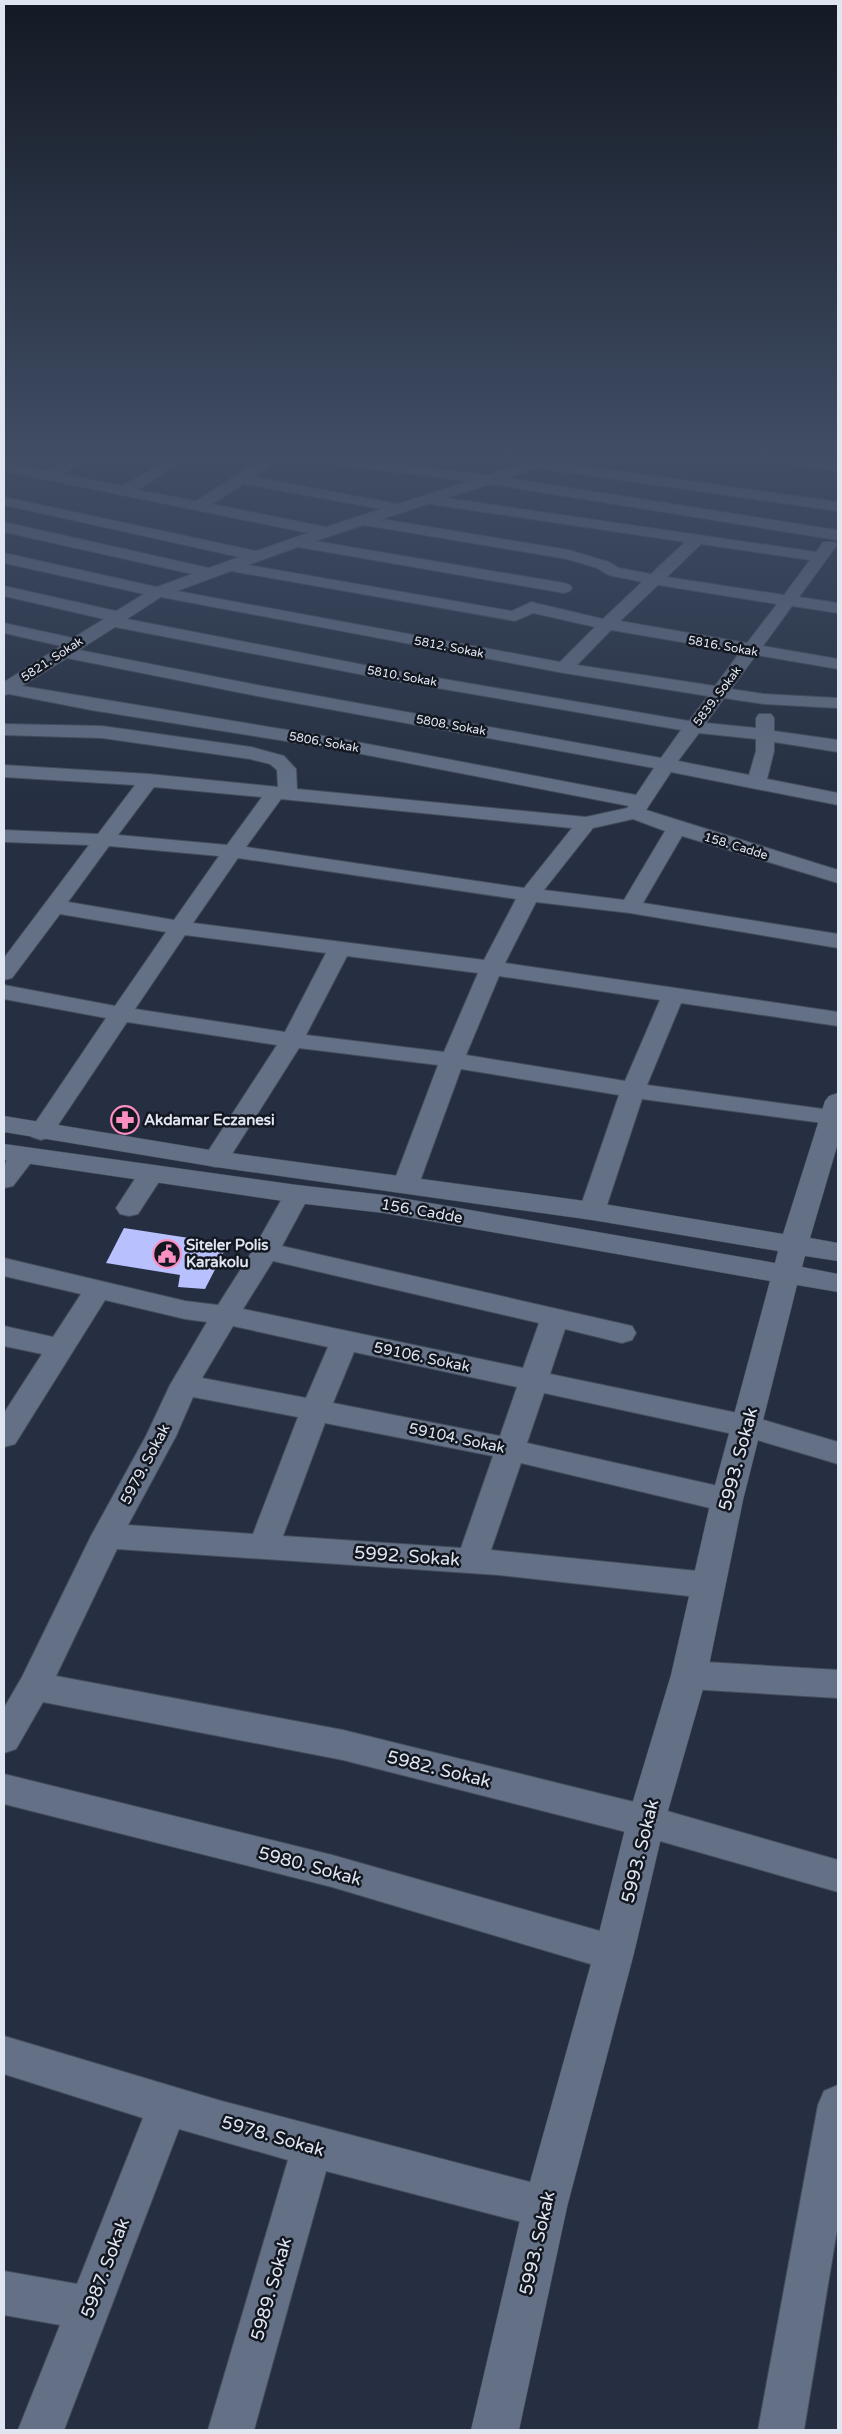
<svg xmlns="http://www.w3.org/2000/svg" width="842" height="2434" font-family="'Varela Round',sans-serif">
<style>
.building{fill:#b8c0fe}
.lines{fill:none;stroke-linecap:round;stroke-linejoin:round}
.minor-casing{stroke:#444d5c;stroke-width:2}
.tertiary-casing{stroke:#444d5c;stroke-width:1}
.minor{fill:#647085;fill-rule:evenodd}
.tertiary{fill:#647085;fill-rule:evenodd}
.labels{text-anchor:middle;stroke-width:5;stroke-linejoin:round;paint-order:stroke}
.far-street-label{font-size:12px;fill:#dfe6f2;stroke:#131720}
.poi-label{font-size:15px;font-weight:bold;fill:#dfe6f2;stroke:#131720;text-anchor:start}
.street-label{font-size:15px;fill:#dfe6f2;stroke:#131720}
.near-street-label{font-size:18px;fill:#dfe6f2;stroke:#131720}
</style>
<rect width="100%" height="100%" fill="#252f41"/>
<path class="building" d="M124,1228L228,1244L205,1289L178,1287L180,1275L106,1263Z"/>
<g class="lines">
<defs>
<g id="minor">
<path d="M67,460H85L62,474L122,486L169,460H186L138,490L196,501L260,460H277L254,477L398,504L468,481L331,464L324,460H367L488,475L534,460H555L554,462L838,502V511L537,468L508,478L837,530V540L490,484L446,498L816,552L823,542H835L837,545L799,597L838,603V613L792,606L763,646L838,659V669L756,655L731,689L764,694L838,698V708L764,704L724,698L706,723L756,728V718L759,714H771L774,718V731L838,740V752L774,742V751L767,779L838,793V805L671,772L646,810L838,870V883L682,836L643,903L838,934V948L630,913L536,902L505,963L838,1012V1026L681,1003L647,1085L838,1111V1125L642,1099L605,1211L601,1217L592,1219L583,1217L579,1211L619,1095L461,1069L419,1184L415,1190L406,1192L397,1190L393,1184L438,1065L299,1048L225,1165L216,1167L207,1165L203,1159L277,1045L127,1022L50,1137L41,1140L32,1137L29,1132L106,1018L4,999V985L115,1006L166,932L60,914L12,978L4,980V958L89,845L4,842V830L98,834L135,785L4,777V765L149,774L278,787L277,770L270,764L250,759L102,738L4,735V724L102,726L251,747L284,756L296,769L297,789L586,817L627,808L629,806L336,749L91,710L9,694L4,695V682L61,646L4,633V623L73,638L104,619L4,596V586L116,611L144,594L4,563V553L157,587L192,574L4,532V522L209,568L239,557L4,505V497L256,551L308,533L4,471V463L46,471ZM244,484L381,509L326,527L212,504ZM428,504H430L685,542L651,574L619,568L609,562L569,550L382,519ZM364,525L567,559L597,568L608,575L642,582L603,619L531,602L512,611L248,565L298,547L564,593L570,591L572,588L570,585L564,583L315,541ZM701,544L810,560L784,595L667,577ZM231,571L515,621L533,613L595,627L560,662L177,591ZM658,585L777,604L747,643L620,621ZM161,597L564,673L708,696L689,721L385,669L127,619ZM115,627L385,679L681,730L661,758L257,685L79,650ZM611,630L740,652L715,686L577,665ZM67,658L257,696L654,768L636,795L336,738L22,686ZM699,733L756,739V751L749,775L678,761ZM154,787L262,797L227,845L118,835ZM281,799L572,828L524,888L246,847ZM633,819L665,831L624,900L544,890L593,828ZM109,846L219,856L174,920L68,902ZM238,858L516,899L484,960L193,923ZM185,935L326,953L285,1032L135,1009ZM347,956L478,973L444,1052L306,1035ZM499,976L660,1000L625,1081L466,1055Z"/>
<path d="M780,460L838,462V470L787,464Z"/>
<path d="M23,1148L32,1150L36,1156L13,1186L4,1188C4,1170 2,1153 23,1148Z"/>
<path d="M151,1166L160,1168L164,1174L138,1214L129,1216L120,1214L116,1208L142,1168Z"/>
<path d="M297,1186L306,1188L310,1194L282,1246L632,1326L636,1333L632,1340L622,1343L565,1329L550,1374L747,1415L838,1442V1464L747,1437L544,1393L527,1443L727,1488L738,1492L742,1500L738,1508L727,1512L521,1463L491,1550L707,1572L718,1576L723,1585L718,1594L707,1598L499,1575L117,1549L56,1676L343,1730L646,1805L838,1860V1892L646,1837L343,1760L43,1702L16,1749L4,1753V1708L22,1677L91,1536L146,1436L170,1385L207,1322L185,1319L105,1300L15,1444L4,1447V1413L42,1354L4,1346V1326L53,1337L81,1294L4,1276V1258L185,1301L218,1305L253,1250L288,1188ZM273,1261L539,1323L523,1368L243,1309ZM233,1326L328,1347L306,1398L202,1378ZM354,1352L517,1387L500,1436L333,1403ZM193,1397L298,1417L253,1534L128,1525L176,1436ZM325,1423L493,1456L461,1548L283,1536Z"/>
<path d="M689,1661L838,1670V1698L689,1689L677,1685L672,1675L677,1665Z"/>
<path d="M4,1774L332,1855L614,1935L627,1941L633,1953L627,1965L614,1971L332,1887L4,1804Z"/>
<path d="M4,2036L218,2100L545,2186L560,2192L566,2207L560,2222L545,2228L326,2171L254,2430H208L288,2160L179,2129L64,2430H18L60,2325L4,2315V2271L77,2284L143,2118L4,2074Z"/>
<path d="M838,2085V2224L804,2430H758L818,2105L824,2091Z"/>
</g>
<path id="tertiary" d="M838,1093V1143L810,1238L838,1243V1261L805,1256L802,1267L838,1274V1292L797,1285L743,1500L707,1675L665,1821L634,1953L567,2207L519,2430H471L523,2207L594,1953L627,1821L671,1675L711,1500L770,1281L384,1213L297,1203L4,1160V1144L297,1185L384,1195L775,1263L778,1251L592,1220L216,1167L4,1132V1116L216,1151L592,1202L783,1234L825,1101L829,1096Z"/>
</defs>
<use href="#minor" class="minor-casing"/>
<use href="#tertiary" class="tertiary-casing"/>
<use href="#minor" class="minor"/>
<use href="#tertiary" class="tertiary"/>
</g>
<linearGradient id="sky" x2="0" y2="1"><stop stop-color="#141a24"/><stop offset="0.57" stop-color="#404d65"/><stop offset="1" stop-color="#404d65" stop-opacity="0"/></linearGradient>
<rect width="842" height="801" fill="url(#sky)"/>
<defs>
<symbol id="pharmacy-ring" viewBox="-11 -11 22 22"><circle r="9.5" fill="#131720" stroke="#fc8fc2" stroke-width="1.5"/><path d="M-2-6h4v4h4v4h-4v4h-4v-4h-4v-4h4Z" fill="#fc8fc2"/></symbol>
<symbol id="civic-ring" viewBox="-11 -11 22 22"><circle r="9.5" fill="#131720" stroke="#fc8fc2" stroke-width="1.5"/><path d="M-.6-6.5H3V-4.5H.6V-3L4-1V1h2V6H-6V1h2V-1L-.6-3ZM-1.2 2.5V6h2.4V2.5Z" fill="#fc8fc2"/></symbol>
</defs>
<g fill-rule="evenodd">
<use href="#pharmacy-ring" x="109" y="1104" width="32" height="32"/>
<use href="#civic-ring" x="151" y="1238" width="32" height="32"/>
</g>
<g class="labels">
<g class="far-street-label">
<text transform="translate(723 646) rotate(10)" y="4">5816. Sokak</text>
<text transform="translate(449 647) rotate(11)" y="4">5812. Sokak</text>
<text transform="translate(52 659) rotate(-33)" y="4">5821. Sokak</text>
<text transform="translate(402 676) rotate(10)" y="4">5810. Sokak</text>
<text transform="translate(717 696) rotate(-53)" y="4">5839. Sokak</text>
<text transform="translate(451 725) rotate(10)" y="4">5808. Sokak</text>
<text transform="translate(324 742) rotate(10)" y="4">5806. Sokak</text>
<text transform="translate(736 846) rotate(17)" y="4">158. Cadde</text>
</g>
<g class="poi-label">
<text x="144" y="1125">Akdamar Eczanesi</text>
<text x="186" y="1250">Siteler Polis<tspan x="186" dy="17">Karakolu</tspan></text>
</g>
<g class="street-label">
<text transform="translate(422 1211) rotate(10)" y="5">156. Cadde</text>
<text transform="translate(422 1357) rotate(12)" y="5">59106. Sokak</text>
<text transform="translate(457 1438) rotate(12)" y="5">59104. Sokak</text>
<text transform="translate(145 1464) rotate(-62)" y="5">5979. Sokak</text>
</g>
<g class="near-street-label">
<text transform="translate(738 1459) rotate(-75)" y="6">5993. Sokak</text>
<text transform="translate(407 1556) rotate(4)" y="6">5992. Sokak</text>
<text transform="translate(439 1769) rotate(14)" y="6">5982. Sokak</text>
<text transform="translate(640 1851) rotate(-76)" y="6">5993. Sokak</text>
<text transform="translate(310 1866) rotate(15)" y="6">5980. Sokak</text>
<text transform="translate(273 2136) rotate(16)" y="6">5978. Sokak</text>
<text transform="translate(537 2243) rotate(-77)" y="6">5993. Sokak</text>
<text transform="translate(105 2268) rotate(-69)" y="6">5987. Sokak</text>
<text transform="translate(271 2289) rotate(-74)" y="6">5989. Sokak</text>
</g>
</g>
<rect width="842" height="2434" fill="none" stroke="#dfe6f2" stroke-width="10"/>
</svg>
